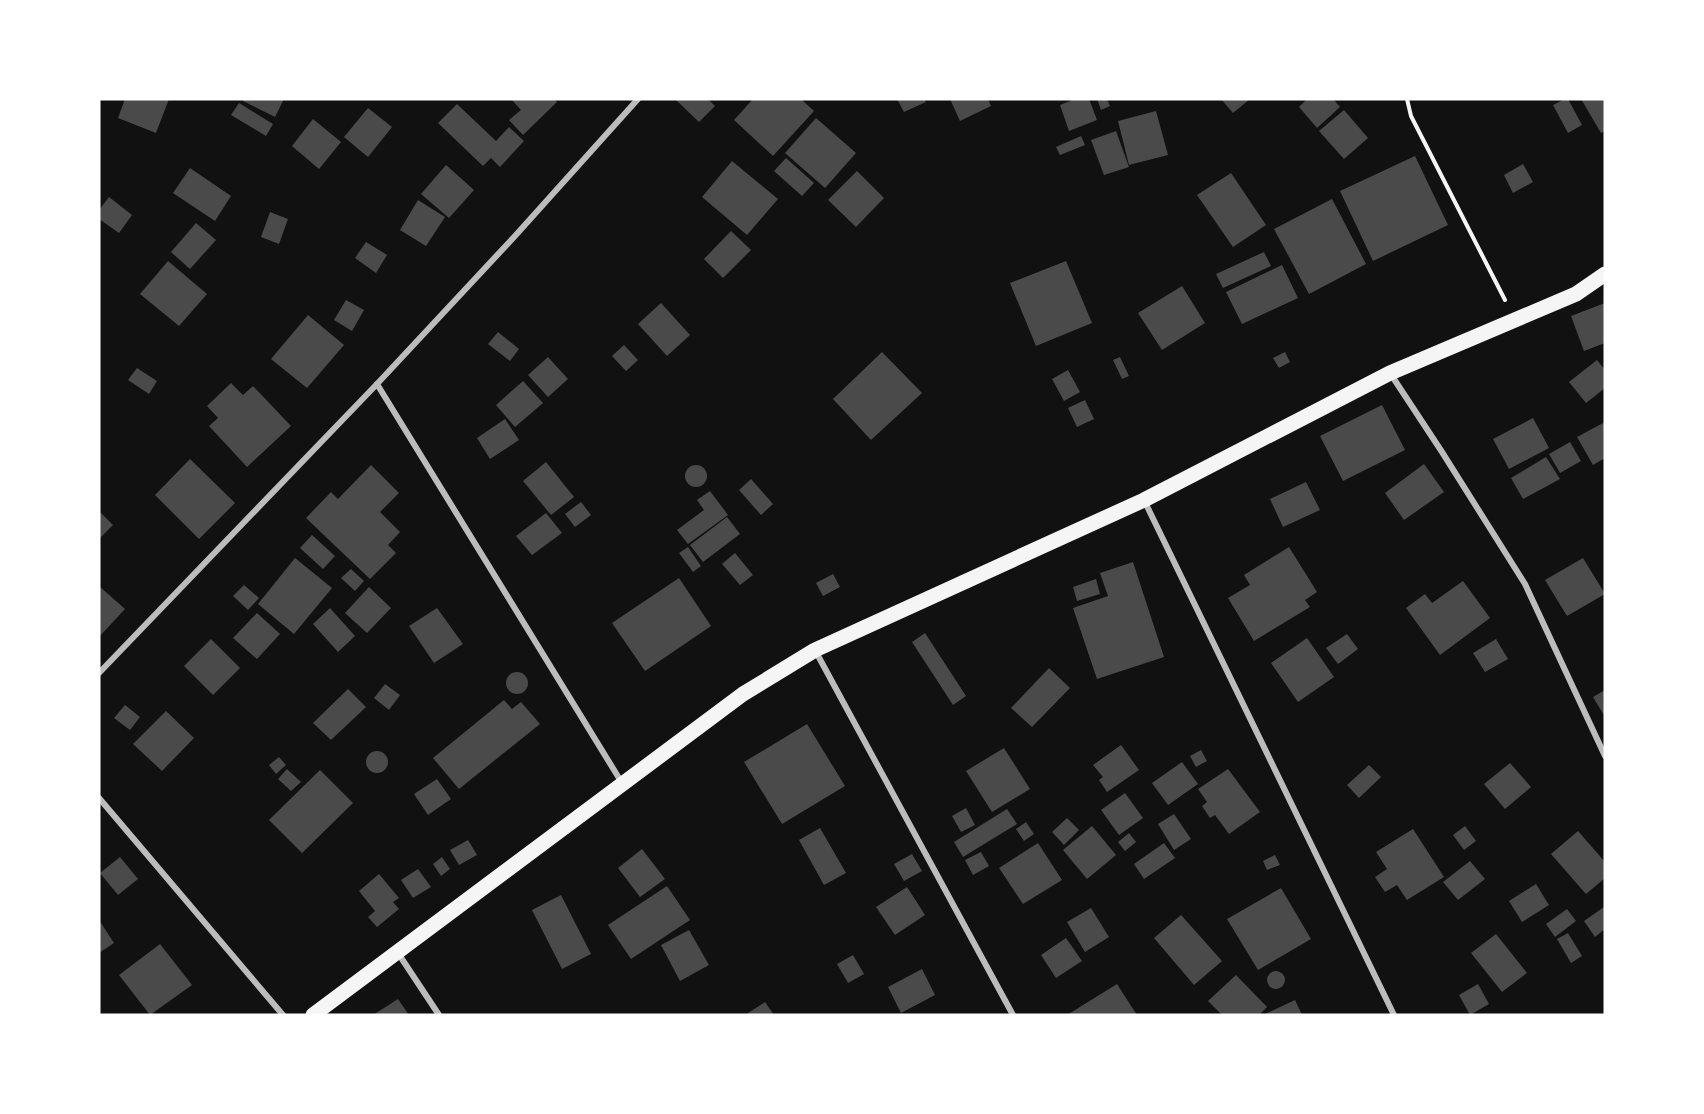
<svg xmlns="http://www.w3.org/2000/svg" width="1704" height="1114" font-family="Arial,sans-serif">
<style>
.building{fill:#4a4a4a}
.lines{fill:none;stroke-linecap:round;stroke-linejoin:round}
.path{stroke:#f5f5f5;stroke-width:4}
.minor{stroke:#bcbcbc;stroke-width:6}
.primary{stroke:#f5f5f5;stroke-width:15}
</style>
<rect width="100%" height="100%" fill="#111"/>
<g class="building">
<path d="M125,99H169L156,133L118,118Z"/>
<path d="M244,99H284L275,117L243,101Z"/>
<path d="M511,99H554L557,102L523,135L509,120L521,110Z"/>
<path d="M675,99H708L715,106L699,122Z"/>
<path d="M753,99H801L814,111L773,156L734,120Z"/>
<path d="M897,99H924L926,102L904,112Z"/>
<path d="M950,99H988L991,106L960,121Z"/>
<path d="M1075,99H1089L1097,120L1069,131L1060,105Z"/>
<path d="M1097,99H1107L1110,106L1101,110Z"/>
<path d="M1221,99H1250L1233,113Z"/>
<path d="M1307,99H1333L1340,107L1317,128L1299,107Z"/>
<path d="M1565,99H1568L1582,125L1568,133L1553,105Z"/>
<path d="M1581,99H1605V131L1601,133Z"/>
<path d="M239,103L273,124L266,136L231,115Z"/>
<path d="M457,104L496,141L509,127L524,141L500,167L491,158L483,166L438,123Z"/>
<path d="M368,108L392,127L368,157L344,137Z"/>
<path d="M1344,110L1368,138L1344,159L1319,131Z"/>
<path d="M1156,111L1168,155L1129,165L1118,121Z"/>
<path d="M816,118L856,153L825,188L785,153Z"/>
<path d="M313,119L341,142L319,169L292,146Z"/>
<path d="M1116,131L1129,167L1104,175L1091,140Z"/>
<path d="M1081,136L1085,145L1060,155L1056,147Z"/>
<path d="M1415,156L1448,225L1373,261L1340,191Z"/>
<path d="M786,158L814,183L802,196L774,171Z"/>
<path d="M732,161L778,199L747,235L702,197Z"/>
<path d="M1523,164L1533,182L1513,193L1504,175Z"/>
<path d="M446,165L474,190L449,218L421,194Z"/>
<path d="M190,168L231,196L215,221L173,193Z"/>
<path d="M857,171L884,198L856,227L828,200Z"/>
<path d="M1231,173L1266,225L1233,247L1197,195Z"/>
<path d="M109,197L132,215L119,233L99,219V210Z"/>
<path d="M1332,199L1366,264L1309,294L1274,229Z"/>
<path d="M418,200L445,217L426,246L400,230Z"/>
<path d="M270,212L288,219L279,244L261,237Z"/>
<path d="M196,223L216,240L190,269L171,252Z"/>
<path d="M731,231L751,250L723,278L704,259Z"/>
<path d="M366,242L387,255L376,273L355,258Z"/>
<path d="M1264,252L1271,266L1223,288L1216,274Z"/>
<path d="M168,261L207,294L179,326L140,294Z"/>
<path d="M1066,261L1092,323L1036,346L1010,283Z"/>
<path d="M1282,265L1298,298L1242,324L1226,292Z"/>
<path d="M1182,286L1205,323L1162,350L1138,313Z"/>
<path d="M346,300L364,310L352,331L334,320Z"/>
<path d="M661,303L690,335L667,356L638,324Z"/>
<path d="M1605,303V343L1584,351L1571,316Z"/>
<path d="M308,315L344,345L307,388L271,359Z"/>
<path d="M498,332L519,349L510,361L488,344Z"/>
<path d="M624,345L638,360L626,371L612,356Z"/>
<path d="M882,352L922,393L871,440L833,399Z"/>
<path d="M1285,352L1290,362L1279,368L1273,358Z"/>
<path d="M548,357L568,379L548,397L528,375Z"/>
<path d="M1120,357L1129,376L1122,379L1113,360Z"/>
<path d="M1597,360L1605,370V388L1586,403L1569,382Z"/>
<path d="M137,368L157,381L149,394L128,380Z"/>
<path d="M1068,370L1080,392L1064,401L1052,379Z"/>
<path d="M523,381L543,403L515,427L496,405Z"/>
<path d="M231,383L243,395L253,386L291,426L247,467L209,426L218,418L207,406Z"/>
<path d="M1085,400L1094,419L1077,427L1068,408Z"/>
<path d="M1382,405L1405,450L1343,481L1320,436Z"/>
<path d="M1533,418L1549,448L1509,469L1493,439Z"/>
<path d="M505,419L519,440L490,459L477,438Z"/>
<path d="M1605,422V458L1593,465L1577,437Z"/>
<path d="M1570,442L1581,461L1560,473L1549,454Z"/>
<path d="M1546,457L1560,479L1523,499L1511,478Z"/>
<path d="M190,459L235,503L199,539L155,495Z"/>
<path d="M546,462L574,497L551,515L523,481Z"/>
<path d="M1424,464L1444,492L1404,520L1385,493Z"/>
<path d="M371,465L399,493L380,512L400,532L388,545L396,553L370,579L306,518L331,492L338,499Z"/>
<circle cx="696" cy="476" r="11"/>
<path d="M751,479L773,504L761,515L739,490Z"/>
<path d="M1306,482L1320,510L1283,527L1270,499Z"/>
<path d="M710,491L728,515L688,544L677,530L704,510L697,500Z"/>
<path d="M581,502L591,515L575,527L565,514Z"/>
<path d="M99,511L113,525L99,539Z"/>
<path d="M546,513L562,533L532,555L516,536Z"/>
<path d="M727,517L740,534L703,562L690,545Z"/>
<path d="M312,535L335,556L323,569L300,548Z"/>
<path d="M688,547L701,566L693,572L679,553Z"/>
<path d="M1289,547L1317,592L1305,600L1310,607L1254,641L1228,598L1250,585L1244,575Z"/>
<path d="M735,553L753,575L740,585L722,564Z"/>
<path d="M295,558L332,588L294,634L258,604Z"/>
<path d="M1583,558L1605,594L1567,616L1545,580Z"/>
<path d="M1133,562L1164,657L1097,679L1073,608L1108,596L1100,573Z"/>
<path d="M351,569L364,581L355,591L341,578Z"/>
<path d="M833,574L840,587L823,596L816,583Z"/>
<path d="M679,578L711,626L645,671L612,623Z"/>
<path d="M1096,579L1100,594L1077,601L1073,587Z"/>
<path d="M1463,581L1490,618L1440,655L1406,608L1425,594L1432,603Z"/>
<path d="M244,585L259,598L248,610L233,596Z"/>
<path d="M99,586L125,609L99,637Z"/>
<path d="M369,587L391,608L367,633L345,613Z"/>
<path d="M330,608L355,636L338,652L313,624Z"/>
<path d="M437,608L463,644L434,663L409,626Z"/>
<path d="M257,613L280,634L257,659L233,638Z"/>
<path d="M925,633L966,696L953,705L912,642Z"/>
<path d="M1347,634L1358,649L1338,664L1326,648Z"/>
<path d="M1307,638L1334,677L1298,702L1271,663Z"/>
<path d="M211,639L240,668L213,695L184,666Z"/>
<path d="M1496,639L1508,659L1485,672L1473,653Z"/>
<path d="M1049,668L1070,688L1032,727L1011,708Z"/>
<circle cx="517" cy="683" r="11"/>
<path d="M385,684L400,695L389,710L374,698Z"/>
<path d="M348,689L366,707L331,740L313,723Z"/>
<path d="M1605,690V717L1593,697Z"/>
<path d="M504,700L512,709L521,702L540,724L459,789L433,758Z"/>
<path d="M125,705L140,717L130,730L114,718Z"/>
<path d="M166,711L194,738L162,771L133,744Z"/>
<path d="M807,724L845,786L782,824L744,762Z"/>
<path d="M1121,745L1139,770L1107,792L1099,780L1103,777L1093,765Z"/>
<path d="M1004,748L1030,789L992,812L966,771Z"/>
<path d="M1201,750L1207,761L1196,767L1190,756Z"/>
<circle cx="377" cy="762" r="11"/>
<path d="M279,757L286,765L276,774L269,765Z"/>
<path d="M1182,762L1198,784L1168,805L1152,783Z"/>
<path d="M1510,763L1531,787L1505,809L1484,784Z"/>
<path d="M1369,765L1381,777L1359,798L1347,785Z"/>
<path d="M287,769L301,782L291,791L278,779Z"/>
<path d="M1228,769L1260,812L1229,834L1215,815L1210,818L1202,806L1207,802L1198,789Z"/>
<path d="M320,770L353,803L302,853L269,820Z"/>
<path d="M437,779L451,799L428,815L414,794Z"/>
<path d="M1125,793L1143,818L1119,835L1101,810Z"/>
<path d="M966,808L975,825L961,832L952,816Z"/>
<path d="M1007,809L1017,824L963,857L954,842Z"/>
<path d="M1174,814L1191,839L1174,850L1158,824Z"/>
<path d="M1067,818L1079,830L1064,845L1052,832Z"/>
<path d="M1026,822L1034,834L1024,841L1016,829Z"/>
<path d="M1092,826L1116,855L1087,879L1063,850Z"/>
<path d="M1465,826L1476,841L1464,850L1453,835Z"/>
<path d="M820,828L846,873L824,885L799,840Z"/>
<path d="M1413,829L1444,877L1407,900L1397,885L1385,892L1375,877L1387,869L1376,852Z"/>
<path d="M1578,831L1605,862V878L1586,894L1551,854Z"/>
<path d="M1129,833L1136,842L1125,851L1118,842Z"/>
<path d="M468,840L477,855L459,865L450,850Z"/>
<path d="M1038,843L1062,880L1023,904L999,868Z"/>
<path d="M1164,843L1175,858L1144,879L1134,864Z"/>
<path d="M642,849L665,879L640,897L618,868Z"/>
<path d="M981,852L989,866L973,875L965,860Z"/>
<path d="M912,854L922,871L904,881L894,864Z"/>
<path d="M1275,855L1280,865L1267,870L1263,861Z"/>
<path d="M120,857L138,879L118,895L100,873Z"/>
<path d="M442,857L450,869L441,876L433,864Z"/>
<path d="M1470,861L1485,879L1458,900L1443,882Z"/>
<path d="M418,869L431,887L413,898L401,880Z"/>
<path d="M379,874L399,898L393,902L399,909L377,927L368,917L375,911L359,891Z"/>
<path d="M1536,884L1549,905L1522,922L1509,901Z"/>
<path d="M667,886L690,920L631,959L608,925Z"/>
<path d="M907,887L925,915L895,935L876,907Z"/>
<path d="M1281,888L1311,939L1258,970L1227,919Z"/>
<path d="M561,895L591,954L562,969L532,910Z"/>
<path d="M1604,907L1605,909V929L1595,937L1584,921Z"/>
<path d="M1091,908L1109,937L1085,952L1067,922Z"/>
<path d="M1567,909L1576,921L1555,937L1546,924Z"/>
<path d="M1181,915L1222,961L1194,985L1154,938Z"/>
<path d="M99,920L114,943L99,953Z"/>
<path d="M689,930L709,965L680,981L661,945Z"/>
<path d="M1568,933L1582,956L1571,963L1557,939Z"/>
<path d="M1496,934L1527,973L1502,992L1471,953Z"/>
<path d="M1066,938L1082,961L1056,978L1041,955Z"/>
<path d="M160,944L192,985L150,1015L119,975Z"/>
<path d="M853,955L864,974L848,983L837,964Z"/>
<path d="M922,969L935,995L901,1013L888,987Z"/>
<circle cx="1276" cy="980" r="9"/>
<path d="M1236,975L1267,1007L1259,1015H1222L1208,1001Z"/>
<path d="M1117,984L1137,1015H1067Z"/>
<path d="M1478,984L1489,1004L1470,1015L1459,995Z"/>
<path d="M398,999L409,1015H373Z"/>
<path d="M1295,1000L1302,1015H1263Z"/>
<path d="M765,1002L774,1015H745Z"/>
</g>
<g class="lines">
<path class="path" d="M1407,99L1411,116L1505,300"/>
<g class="minor">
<path d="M1390,373L1442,452L1525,584L1605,756"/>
<path d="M377,384L622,783"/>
<path d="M1144,500L1394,1015"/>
<path d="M816,652L1013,1015"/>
<path d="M99,673L377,384L515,236L638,99"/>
<path d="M99,798L283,1015"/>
<path d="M398,953L439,1015"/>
</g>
<path class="primary" d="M313,1015L743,694L815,650L1144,500L1390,373L1576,294L1605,274"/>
</g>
<rect width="1704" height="1114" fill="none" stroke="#ffffff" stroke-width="201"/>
</svg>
